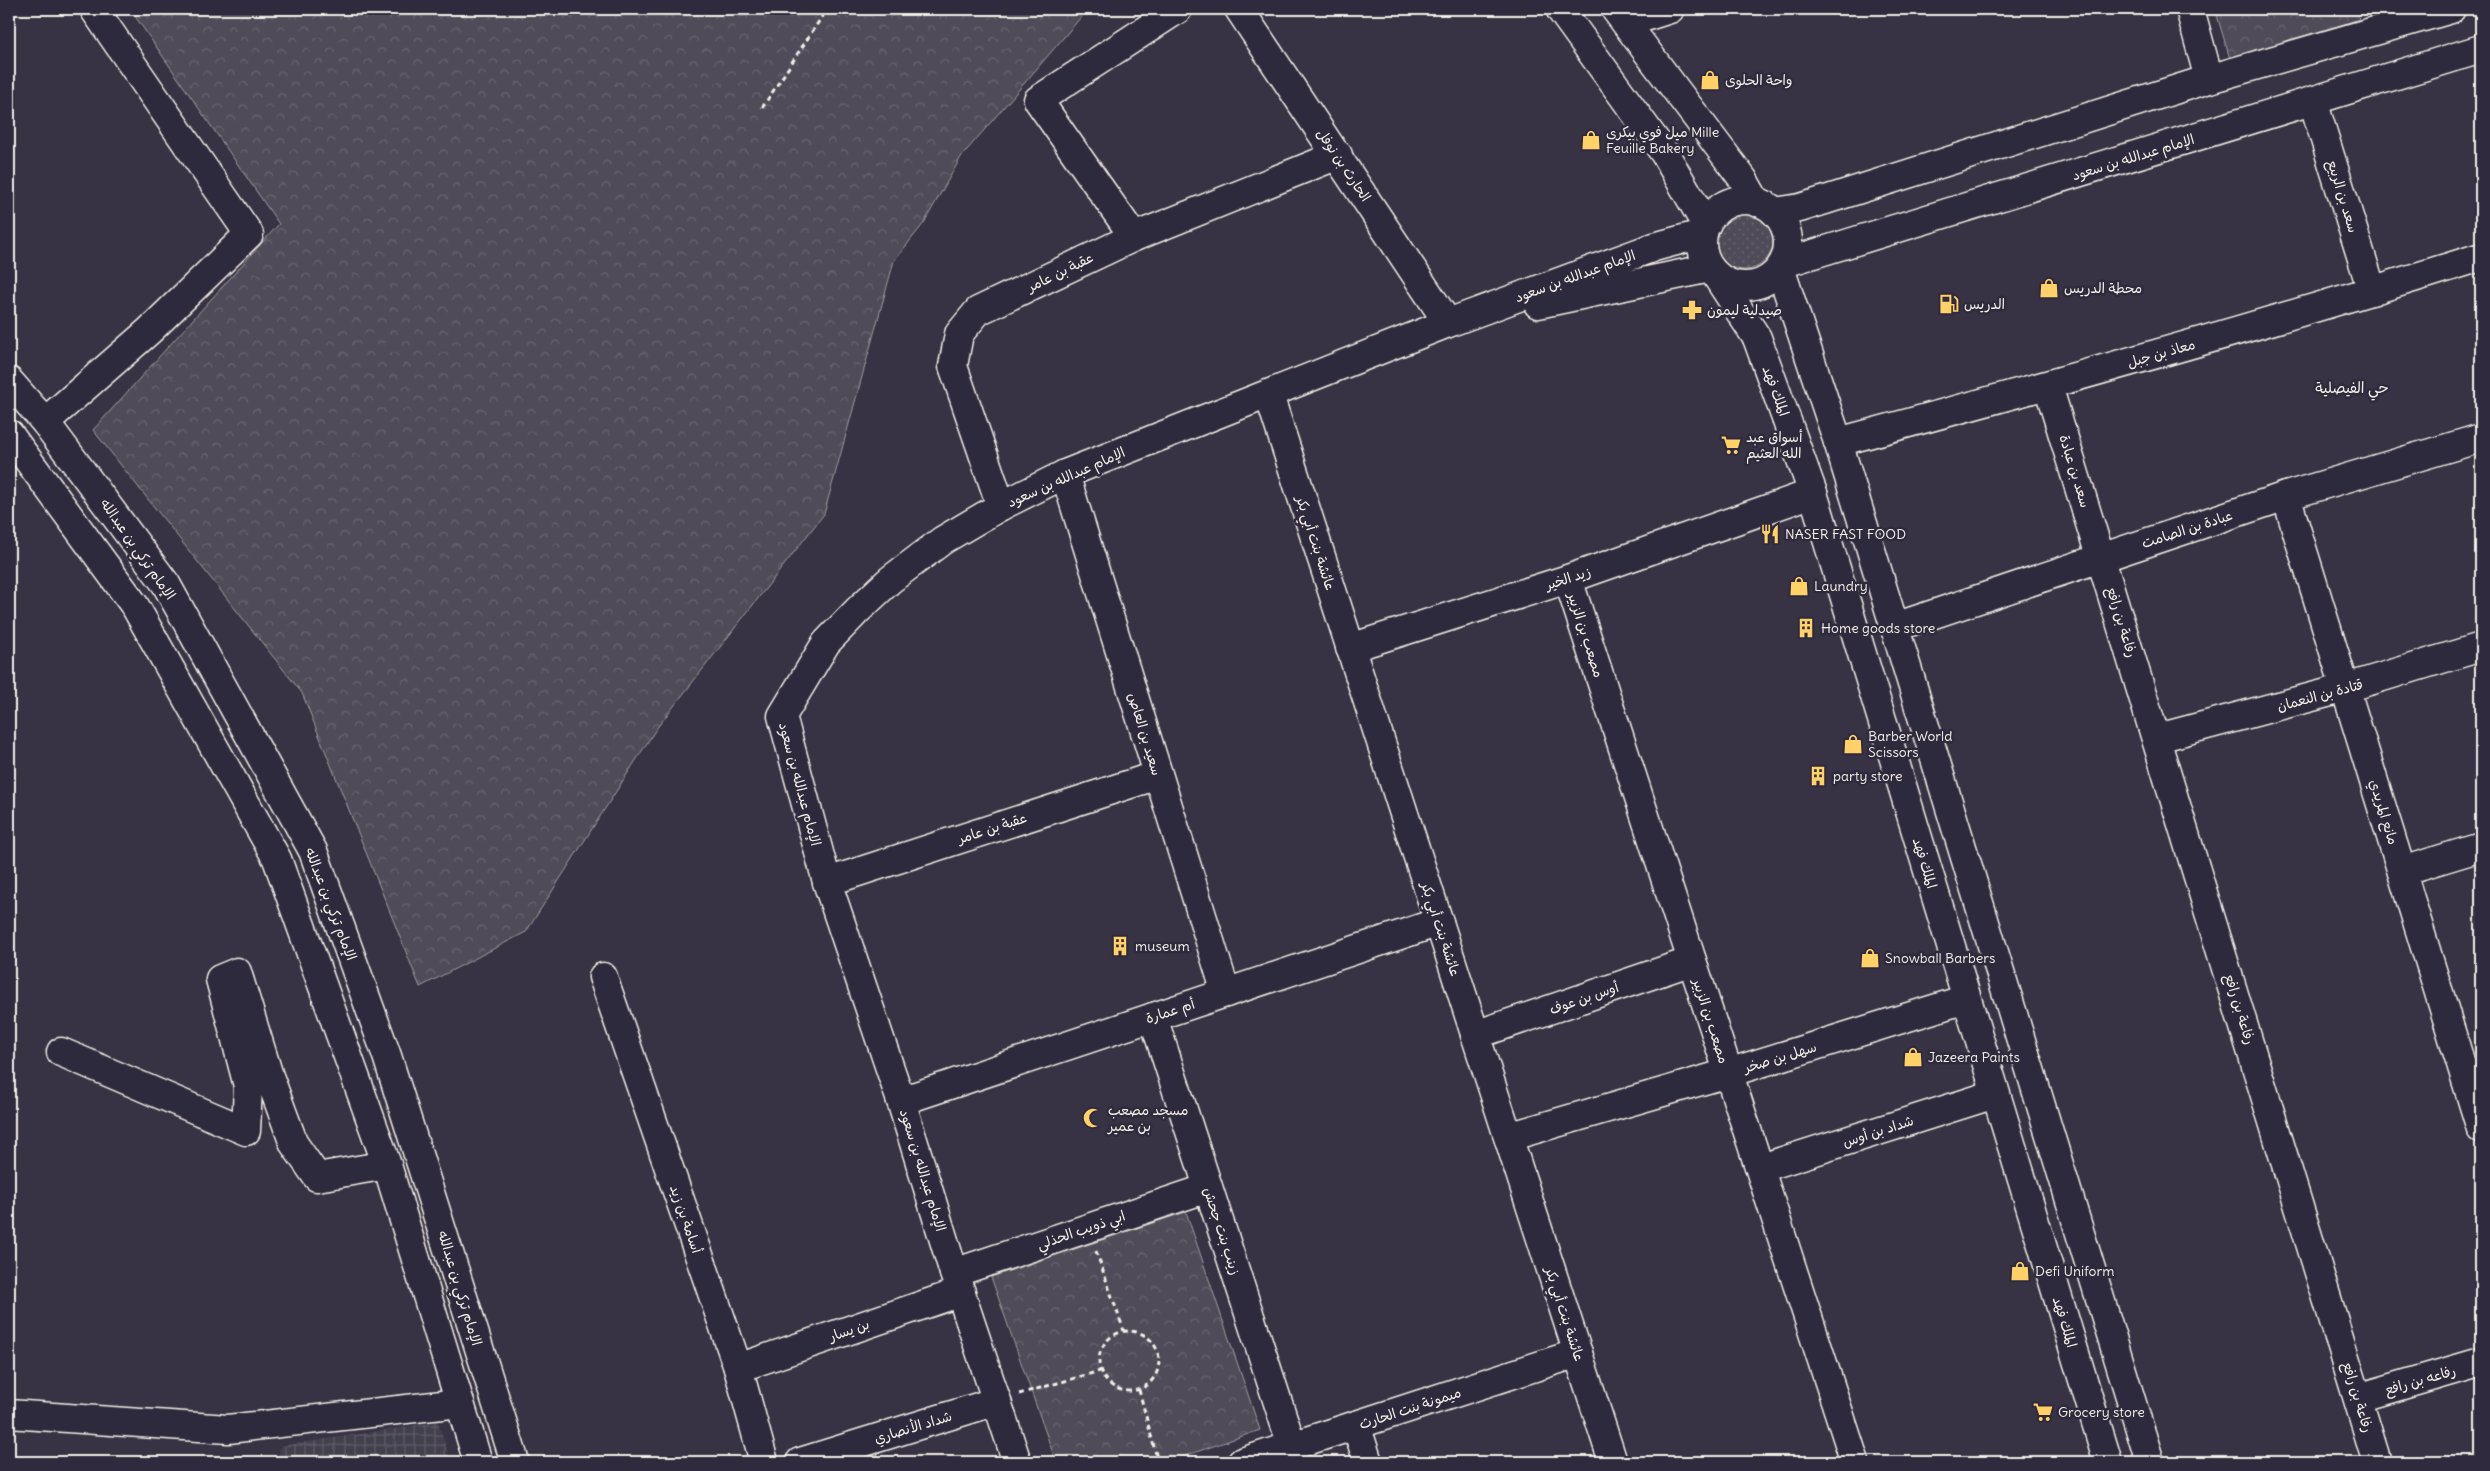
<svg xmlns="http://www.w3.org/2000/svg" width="2490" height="1471" font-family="Delius,'Playpen Sans Arabic',sans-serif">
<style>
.industrial{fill:url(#industrial-grid)}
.grass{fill:url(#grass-dots);stroke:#a29ea0}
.park{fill:url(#park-crowns);stroke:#a29ea0}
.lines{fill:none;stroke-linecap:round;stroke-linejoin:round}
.minor-casing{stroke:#f4f1e8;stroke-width:31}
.path{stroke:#f4f1e8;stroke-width:3;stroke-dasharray:5 4;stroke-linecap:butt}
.minor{stroke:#2f2a3d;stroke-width:28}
.labels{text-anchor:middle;stroke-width:5;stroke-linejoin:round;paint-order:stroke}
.poi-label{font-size:14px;fill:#f4f1e8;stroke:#2f2a3d;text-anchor:start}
.street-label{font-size:14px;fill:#f4f1e8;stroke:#2f2a3d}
.neighbourhood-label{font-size:15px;fill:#f4f1e8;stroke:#2f2a3d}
</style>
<defs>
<pattern id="industrial-grid" width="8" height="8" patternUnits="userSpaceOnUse" patternTransform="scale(1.25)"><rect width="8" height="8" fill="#433f4e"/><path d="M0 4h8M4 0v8" fill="none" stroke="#5f5b68"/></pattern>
<pattern id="grass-dots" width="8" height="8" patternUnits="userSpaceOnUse" patternTransform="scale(1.25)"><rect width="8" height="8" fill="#504b59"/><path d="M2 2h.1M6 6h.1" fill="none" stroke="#6a6571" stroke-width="1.8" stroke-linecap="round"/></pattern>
<pattern id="park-crowns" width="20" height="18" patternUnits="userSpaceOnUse" patternTransform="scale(1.25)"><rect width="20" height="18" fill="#504b59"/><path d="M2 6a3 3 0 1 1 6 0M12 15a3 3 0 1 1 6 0" fill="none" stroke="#6a6571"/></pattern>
</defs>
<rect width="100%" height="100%" fill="#373244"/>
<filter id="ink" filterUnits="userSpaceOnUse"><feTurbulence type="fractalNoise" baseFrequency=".02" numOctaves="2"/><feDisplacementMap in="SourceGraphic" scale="10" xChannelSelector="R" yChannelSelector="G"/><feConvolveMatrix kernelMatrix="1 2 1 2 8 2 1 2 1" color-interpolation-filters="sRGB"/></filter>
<g filter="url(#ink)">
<path class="industrial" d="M438,1422L451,1462H278L280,1446Z"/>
<circle class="grass" cx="1744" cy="241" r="29"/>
<g class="park">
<path d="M130,9H1088L961,157L924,223L894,261L824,514L656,729L526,932L420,987L302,693L93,430L279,224Z"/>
<path d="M2215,9H2356L2359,19L2231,62Z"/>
<path d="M1186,1212L1260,1430L1167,1462H1056L991,1277Z"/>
</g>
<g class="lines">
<defs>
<g id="minor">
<path d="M1239,9L1448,323"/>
<path d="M1560,9L1665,154L1706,225"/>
<path d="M1615,9L1743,179L1756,202"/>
<path d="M2190,9L2209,79"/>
<path d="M1626,23L1670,9"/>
<path d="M2313,101L2372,291"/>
<circle cx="1745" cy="243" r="43"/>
<path d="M1775,212L1800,208L2209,79L2451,9"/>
<path d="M1134,237L1038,100L1178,9"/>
<path d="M1784,263L2481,49"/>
<path d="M1780,268L1838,442L2150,1462"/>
<path d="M1716,275L1757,338L1813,493L2108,1462"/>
<path d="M1538,304L1710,268"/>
<path d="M9,381L45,422L166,584L313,851L387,1056L515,1462"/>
<path d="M2048,386L2377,1462"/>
<path d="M1269,395L1613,1462"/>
<path d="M45,422L149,331L249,234L94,9"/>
<path d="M9,434L135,606L277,859L387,1165L478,1462"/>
<path d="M1838,442C2054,384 2268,324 2481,257"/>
<path d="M1065,474L1226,993"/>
<path d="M2286,496L2481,1129"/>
<path d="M1001,506L953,366L959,334L978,311L1134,237L1338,155"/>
<path d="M1568,579L1855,1462"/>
<path d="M1895,627L2286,496L2481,438"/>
<path d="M1350,648L1568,579L1813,493"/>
<path d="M2158,738L2346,688L2481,647"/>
<path d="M2402,871L2481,847"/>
<path d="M827,882L1158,775"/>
<path d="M603,977L738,1368L764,1462"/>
<path d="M1153,1017L1292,1446"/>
<path d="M1475,1035L1692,961"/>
<path d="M61,1052L246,1131L248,1086L220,979L237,972L269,1076L294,1144L317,1177L387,1165"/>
<path d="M901,1101L1439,922"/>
<path d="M1508,1137L1728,1073L1966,999"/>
<path d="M1761,1168L1995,1094"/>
<path d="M954,1273L1208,1188"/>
<path d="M738,1368L961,1292"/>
<path d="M2358,1398L2481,1362"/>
<path d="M9,1414L228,1429L460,1403"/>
<path d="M1356,1425L1368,1462"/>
<path d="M800,1462L997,1401"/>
<path d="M1017,1462L954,1273L901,1101L827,882L782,716L826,643L858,610L890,580L943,540L1001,506L1065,474L1448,323L1654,247L1702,234"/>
<path d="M1242,1462L1578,1353"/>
</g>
</defs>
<use href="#minor" class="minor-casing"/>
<g class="path">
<path d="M762,108L827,9"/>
<path d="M1096,1251L1124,1331"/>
<circle cx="1129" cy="1361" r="30"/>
<path d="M1139,1390L1158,1462"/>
<path d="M1019,1394L1100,1371"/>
</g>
<use href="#minor" class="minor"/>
</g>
</g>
<defs>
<symbol id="shop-bare" viewBox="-9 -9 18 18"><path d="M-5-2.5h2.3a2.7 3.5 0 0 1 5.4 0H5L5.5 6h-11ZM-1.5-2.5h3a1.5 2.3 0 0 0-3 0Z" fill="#ffd166" stroke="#2f2a3d" stroke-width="2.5" paint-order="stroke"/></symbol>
<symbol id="fuel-bare" viewBox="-9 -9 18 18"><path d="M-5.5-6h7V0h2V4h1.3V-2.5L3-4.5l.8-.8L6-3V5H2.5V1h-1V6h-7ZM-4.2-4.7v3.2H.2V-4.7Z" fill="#ffd166" stroke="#2f2a3d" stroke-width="2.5" paint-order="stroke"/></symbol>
<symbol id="pharmacy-bare" viewBox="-9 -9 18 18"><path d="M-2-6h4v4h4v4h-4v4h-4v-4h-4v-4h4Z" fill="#ffd166" stroke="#2f2a3d" stroke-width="2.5" paint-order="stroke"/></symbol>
<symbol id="supermarket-bare" viewBox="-9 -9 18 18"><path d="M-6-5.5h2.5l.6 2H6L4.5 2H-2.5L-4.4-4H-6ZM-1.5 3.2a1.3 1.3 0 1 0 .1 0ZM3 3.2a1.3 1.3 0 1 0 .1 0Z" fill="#ffd166" stroke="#2f2a3d" stroke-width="2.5" paint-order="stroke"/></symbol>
<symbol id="restaurant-bare" viewBox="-9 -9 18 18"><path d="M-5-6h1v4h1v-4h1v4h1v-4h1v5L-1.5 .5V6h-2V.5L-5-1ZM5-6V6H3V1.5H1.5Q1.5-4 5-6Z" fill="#ffd166" stroke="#2f2a3d" stroke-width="2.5" paint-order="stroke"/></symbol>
<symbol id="building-bare" viewBox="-9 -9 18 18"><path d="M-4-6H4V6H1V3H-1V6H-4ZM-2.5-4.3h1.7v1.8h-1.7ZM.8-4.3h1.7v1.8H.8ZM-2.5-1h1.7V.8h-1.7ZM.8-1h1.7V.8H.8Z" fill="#ffd166" stroke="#2f2a3d" stroke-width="2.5" paint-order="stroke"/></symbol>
<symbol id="mosque-bare" viewBox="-9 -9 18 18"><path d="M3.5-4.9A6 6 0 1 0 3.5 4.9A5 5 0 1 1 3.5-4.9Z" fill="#ffd166" stroke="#2f2a3d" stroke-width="2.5" paint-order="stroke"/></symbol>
</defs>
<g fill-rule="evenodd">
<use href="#shop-bare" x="1696" y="66" width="28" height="28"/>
<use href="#shop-bare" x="1577" y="126" width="28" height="28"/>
<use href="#shop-bare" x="2035" y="274" width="28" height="28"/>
<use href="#fuel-bare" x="1935" y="290" width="28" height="28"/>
<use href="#pharmacy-bare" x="1678" y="296" width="28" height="28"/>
<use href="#supermarket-bare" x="1717" y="431" width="28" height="28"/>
<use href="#restaurant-bare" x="1756" y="520" width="28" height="28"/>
<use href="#shop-bare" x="1785" y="572" width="28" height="28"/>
<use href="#building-bare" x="1792" y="614" width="28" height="28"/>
<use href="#shop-bare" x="1839" y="730" width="28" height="28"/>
<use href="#building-bare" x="1804" y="762" width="28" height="28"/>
<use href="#building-bare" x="1106" y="932" width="28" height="28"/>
<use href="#shop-bare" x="1856" y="944" width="28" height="28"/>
<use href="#shop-bare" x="1899" y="1043" width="28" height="28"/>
<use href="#mosque-bare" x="1079" y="1104" width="28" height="28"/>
<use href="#shop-bare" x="2006" y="1257" width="28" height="28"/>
<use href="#supermarket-bare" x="2029" y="1398" width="28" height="28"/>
</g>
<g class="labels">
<g class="poi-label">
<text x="1725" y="85">واحة الحلوى</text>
<text x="1606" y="137">ميل فوي بيكري Mille<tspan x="1606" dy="16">Feuille Bakery</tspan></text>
<text x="2064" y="293">محطة الدريس</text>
<text x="1964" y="309">الدريس</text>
<text x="1707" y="315">صيدلية ليمون</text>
<text x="1746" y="442">أسواق عبد<tspan x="1746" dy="16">الله العثيم</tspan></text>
<text x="1785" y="539">NASER FAST FOOD</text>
<text x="1814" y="591">Laundry</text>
<text x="1821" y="633">Home goods store</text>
<text x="1868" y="741">Barber World<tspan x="1868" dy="16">Scissors</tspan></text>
<text x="1833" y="781">party store</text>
<text x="1135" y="951">museum</text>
<text x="1885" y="963">Snowball Barbers</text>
<text x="1928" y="1062">Jazeera Paints</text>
<text x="1108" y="1115">مسجد مصعب<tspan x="1108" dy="16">بن عمير</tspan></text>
<text x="2035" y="1276">Defi Uniform</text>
<text x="2058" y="1417">Grocery store</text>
</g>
<g class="street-label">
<text transform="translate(2133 157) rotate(-17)" y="5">الإمام عبدالله بن سعود</text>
<text transform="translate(1344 165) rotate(56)" y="5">الحارث بن نوفل</text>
<text transform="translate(2343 196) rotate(73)" y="5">سعد بن الربيع</text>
<text transform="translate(1060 272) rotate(-26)" y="5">عقبة بن عامر</text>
<text transform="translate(1575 276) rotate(-20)" y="5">الإمام عبدالله بن سعود</text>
<text transform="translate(2161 353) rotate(-16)" y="5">معاذ بن جبل</text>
<text transform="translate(1776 391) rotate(70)" y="5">الملك فهد</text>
<text transform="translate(2075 471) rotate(73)" y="5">سعد بن عبادة</text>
<text transform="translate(1066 477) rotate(-24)" y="5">الإمام عبدالله بن سعود</text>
<text transform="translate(2187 529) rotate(-18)" y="5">عبادة بن الصامت</text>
<text transform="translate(1316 543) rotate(72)" y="5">عائشة بنت أبي بكر</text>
<text transform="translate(138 549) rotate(55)" y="5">الإمام تركي بن عبدالله</text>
<text transform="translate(1568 578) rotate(-18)" y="5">زيد الخير</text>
<text transform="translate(2122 622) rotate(73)" y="5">رفاعة بن رافع</text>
<text transform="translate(1586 635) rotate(72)" y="5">مصعب بن الزبير</text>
<text transform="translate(2320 695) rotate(-15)" y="5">قتادة بن النعمان</text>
<text transform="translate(1145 734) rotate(73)" y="5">سعيد بن العاص</text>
<text transform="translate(800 784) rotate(75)" y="5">الإمام عبدالله بن سعود</text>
<text transform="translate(2384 812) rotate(73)" y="5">مانع المريدي</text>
<text transform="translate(992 828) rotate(-18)" y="5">عقبة بن عامر</text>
<text transform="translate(1925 863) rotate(73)" y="5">الملك فهد</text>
<text transform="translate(331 904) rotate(69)" y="5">الإمام تركي بن عبدالله</text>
<text transform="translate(1441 929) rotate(72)" y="5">عائشة بنت أبي بكر</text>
<text transform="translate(1584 998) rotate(-19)" y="5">أوس بن عوف</text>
<text transform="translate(2240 1009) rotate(73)" y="5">رفاعة بن رافع</text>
<text transform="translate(1170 1011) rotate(-18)" y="5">أم عمارة</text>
<text transform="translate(1711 1021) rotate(72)" y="5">مصعب بن الزبير</text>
<text transform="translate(1780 1057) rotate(-17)" y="5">سهل بن صخر</text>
<text transform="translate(1878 1131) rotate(-18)" y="5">شداد بن أوس</text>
<text transform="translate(923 1170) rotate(73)" y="5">الإمام عبدالله بن سعود</text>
<text transform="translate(686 1219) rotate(71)" y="5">أسامة بن زيد</text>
<text transform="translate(1081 1230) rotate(-19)" y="5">ابي ذويب الحذلي</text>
<text transform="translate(1222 1231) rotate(72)" y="5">زينب بنت جحش</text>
<text transform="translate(460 1288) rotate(73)" y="5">الإمام تركي بن عبدالله</text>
<text transform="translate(1565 1314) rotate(72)" y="5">عائشة بنت أبي بكر</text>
<text transform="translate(2065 1322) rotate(73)" y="5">الملك فهد</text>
<text transform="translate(849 1330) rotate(-19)" y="5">بن يسار</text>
<text transform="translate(2420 1380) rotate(-16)" y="5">رفاعه بن رافع</text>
<text transform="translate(2358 1397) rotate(73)" y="5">رفاعة بن رافع</text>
<text transform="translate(1410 1408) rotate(-18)" y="5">ميمونة بنت الحارث</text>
<text transform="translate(913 1427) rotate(-17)" y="5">شداد الأنصاري</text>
</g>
<g class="neighbourhood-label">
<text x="2352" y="393">حي الفيصلية</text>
</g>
</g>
<rect width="2490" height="1471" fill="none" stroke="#2f2a3d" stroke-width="30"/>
<rect x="15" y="15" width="2460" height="1441" fill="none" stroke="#f4f1e8" stroke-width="2" filter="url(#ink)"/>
</svg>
